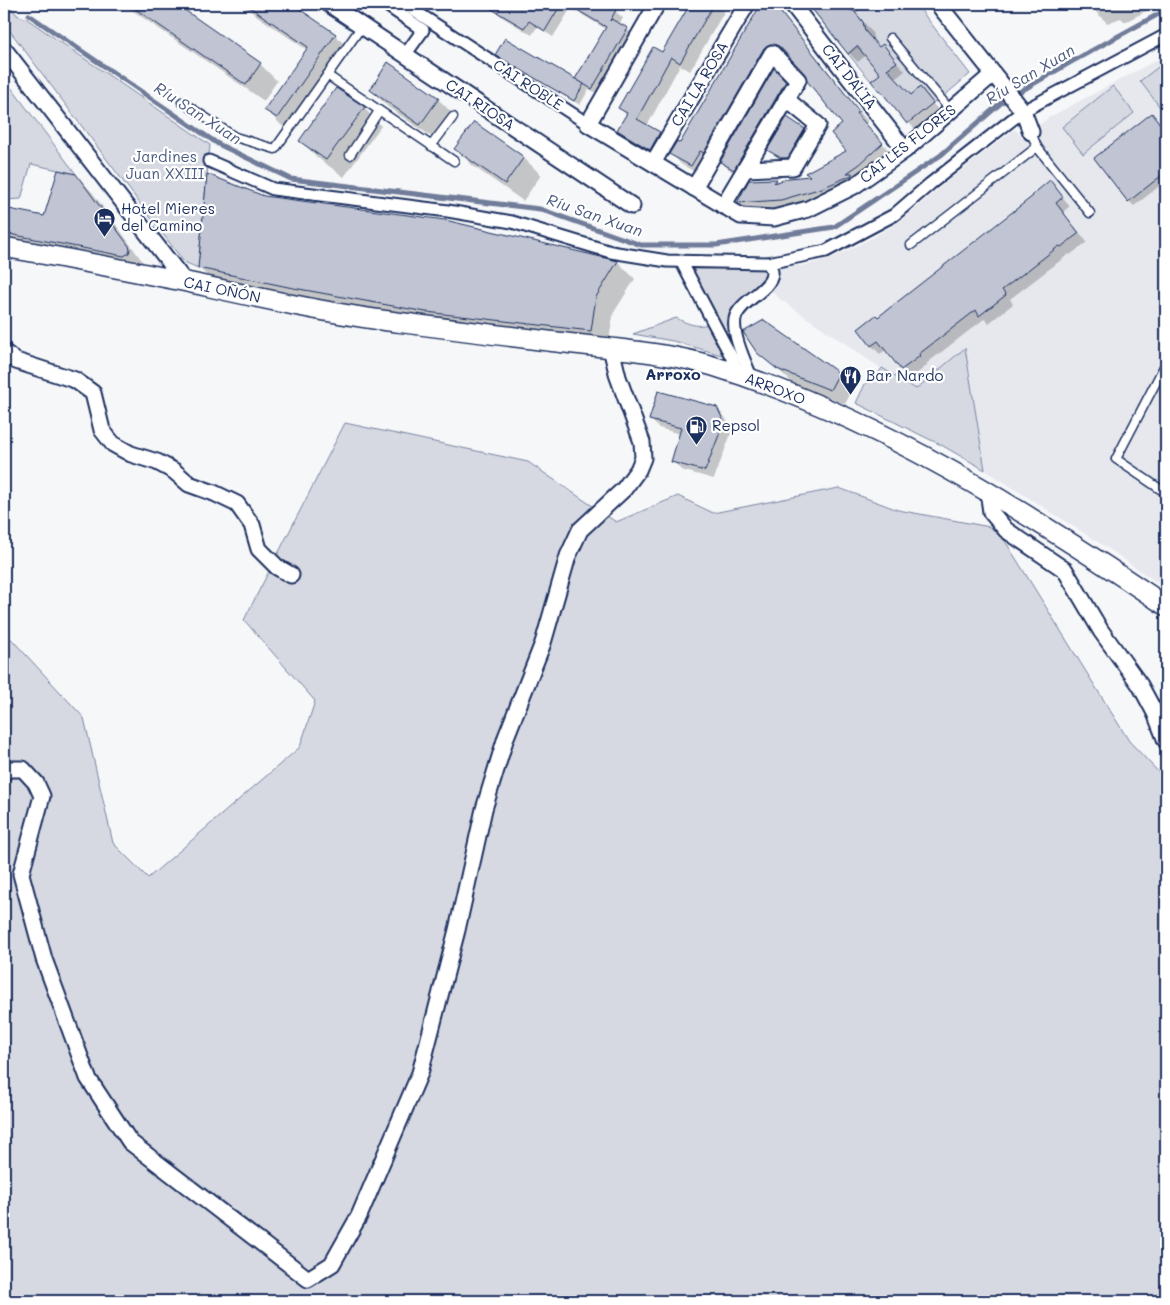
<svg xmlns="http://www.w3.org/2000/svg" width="1170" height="1305" font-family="Mali,sans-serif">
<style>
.built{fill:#e6e8ee}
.green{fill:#d6d9e2;stroke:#7884a0}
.shadow{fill:#0003}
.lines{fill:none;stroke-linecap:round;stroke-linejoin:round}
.stream{stroke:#707c99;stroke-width:5}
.building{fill:#c0c4d3;stroke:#1b2f5e}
.service-casing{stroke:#1b2f5e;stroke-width:11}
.pedestrian-casing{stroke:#1b2f5e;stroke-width:15}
.minor-casing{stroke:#1b2f5e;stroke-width:19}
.tertiary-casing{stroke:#1b2f5e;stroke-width:22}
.service{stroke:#fff;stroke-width:8}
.pedestrian{stroke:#fff;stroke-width:11}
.minor{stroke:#fff;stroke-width:15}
.tertiary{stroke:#fff;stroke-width:19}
.labels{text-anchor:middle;stroke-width:4.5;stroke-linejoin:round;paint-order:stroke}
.street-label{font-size:15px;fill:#1b2f5e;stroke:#fff}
.park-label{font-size:15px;fill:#4a5a7f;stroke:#fff}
.poi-label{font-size:15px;fill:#1b2f5e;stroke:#fff;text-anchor:start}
.water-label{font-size:16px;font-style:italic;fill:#4d5c81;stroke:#fff}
.neighbourhood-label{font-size:16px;font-weight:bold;fill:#1b2f5e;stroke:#fff}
</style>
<rect width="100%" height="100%" fill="#f6f7f9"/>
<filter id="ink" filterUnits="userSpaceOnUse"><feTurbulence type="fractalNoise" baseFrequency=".02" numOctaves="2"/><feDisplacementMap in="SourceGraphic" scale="10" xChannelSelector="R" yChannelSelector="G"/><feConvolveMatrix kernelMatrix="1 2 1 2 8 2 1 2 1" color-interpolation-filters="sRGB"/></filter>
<g filter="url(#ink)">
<path class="built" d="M1166,55V589L1115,553L985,470L965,348L916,389L879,367L781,300L768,287L772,285L781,267L807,265L836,256L872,238L900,221L951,178L1015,129L1023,139L1048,118Z"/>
<g class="green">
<path d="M4,4H9L17,15L27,19L210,145L198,268L184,262L4,23Z"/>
<path d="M843,4H916L970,74L944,96L892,35L888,40L937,100L933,103L921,88L911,95L877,81L874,78L871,81L848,54L869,36L865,31L863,22L854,11L850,10Z"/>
<path d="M1166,61V115L1140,81Z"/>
<path d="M4,78L76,174L31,164L21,199L4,200Z"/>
<path d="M1113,86L1134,113L1083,154L1062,127Z"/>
<path d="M763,268L766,269L767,277L734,312L724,329L693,269Z"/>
<path d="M676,318C686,323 697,328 708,324L714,330L712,333L725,356L673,341L633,334Z"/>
<path d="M965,348L985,470L943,446L856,403L865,384L873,381L882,368L916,389Z"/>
<path d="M345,423L528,462L616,522L678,496L713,513L839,488L898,510L990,527L1005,541L1129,741L1166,780V1301H4V631L84,718L113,843L148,878L300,747L315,701L244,620Z"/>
</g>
<g class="shadow">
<path d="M123,4H173L260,64L277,81L264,101Z"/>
<path d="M240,4H290L335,35L350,50L293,132L281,125L266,109L307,50Z"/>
<path d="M498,4H603L615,11L623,18L619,25L627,29L635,37L600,95L589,89L580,105L502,60L497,54L581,83L606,29L571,8L553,37L537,27L532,35L502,17L494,9Z"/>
<path d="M691,4H717L724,12L690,71L680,65L647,126L660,133L669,142L660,158L628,140L619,130L627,115L619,108L662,54Z"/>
<path d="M762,4H774L776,6L868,122L865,124L892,154L871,174L793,209L748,212L738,202L750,181L777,180L780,183L811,177L807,173L848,151L844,125L806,73L790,56L782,53L774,58L702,176L681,164L671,153L680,145Z"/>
<path d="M810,4H867L856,13L872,32L874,42L880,49L883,46L905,71L895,79L911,96L920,89L941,113L918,133L872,81L882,74L866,55L858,62L849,53Z"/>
<path d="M1093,4H1160L1125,22L1121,18L1107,23L1096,12Z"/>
<path d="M774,71L794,91L742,178L730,170L721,162Z"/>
<path d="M336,90L364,108L381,126L344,177L318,158L301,141Z"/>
<path d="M371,90L438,99L455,116L438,141L388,107Z"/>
<path d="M1157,120L1166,132V181L1134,206L1129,201Z"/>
<path d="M474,123L524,158L541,175L523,201L473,166L456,149Z"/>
<path d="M804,130L813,138L791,166L778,158L769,149Z"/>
<path d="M76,175L92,192L146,266L4,245V209L45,218Z"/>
<path d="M1050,182L1070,206L1063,212L1087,242L1070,255L1069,254L1010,299L1013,304L989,323L984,319L926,364L928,365L911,378L887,349L880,354L872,346L878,318L1035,196Z"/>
<path d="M263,197L444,222L618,262L635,279L613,314L608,348L217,285L199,268Z"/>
<path d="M758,352L838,374L853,389L845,404L793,383Z"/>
<path d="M716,408L725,417L732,431L714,479L681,470L673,461L680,434L659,428L650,419Z"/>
</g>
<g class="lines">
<path class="stream" d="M29,15L218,144L291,179L540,209L641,245H716L834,227L941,155L1002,102L1071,62L1166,10"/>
</g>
<g class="building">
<path d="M128,4H176L261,63L246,85Z"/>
<path d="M245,4H292L336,34L277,118L264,110L308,47Z"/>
<path d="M483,4H561L545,31L529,21L524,28Z"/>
<path d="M567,4H606L616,10L610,21L611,19L628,28L592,89L575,79L606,27Z"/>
<path d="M690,4H714L680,63L671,57L637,119L660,132L650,150L617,130L627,113L618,108L653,47L662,52Z"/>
<path d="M761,4H774L859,111L856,113L883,143L860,164L847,173H852V175L822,188L781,200L737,203L749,180L777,179L774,183L789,178L810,176L805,173L846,151L831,133L842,124L807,81L805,74L779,46L771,44L764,48L704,153L700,151L691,166L669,154L677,141L680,143Z"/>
<path d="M808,4H843L850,10L854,11L863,22L865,31L879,47L883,44L897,62L887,69L911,95L920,87L933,103L907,124L880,90L879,91L871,81L880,74L857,46L848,54Z"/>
<path d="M505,38L584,84L574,101L495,55Z"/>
<path d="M388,62L439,98L420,125L370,90Z"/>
<path d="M774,68L786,81L734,170L720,162Z"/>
<path d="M336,88L365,107L326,160L299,141Z"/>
<path d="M1152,113L1166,132V172L1128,202L1094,158Z"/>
<path d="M787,117L805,129L788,158H781L767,150Z"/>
<path d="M474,122L524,157L505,184L454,149Z"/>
<path d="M58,170L76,174L129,246L130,249L129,253L124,256L4,233V208L44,216Z"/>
<path d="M207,174L264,196L445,220L618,261L596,297L591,331L426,312L288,287L198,268Z"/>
<path d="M1050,180L1063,197L1056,203L1079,233L1061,247L1059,246L1002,290L1006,295L979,316L976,310L919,354L920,356L901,370L878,341L871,346L858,329L876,315L878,317L1033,196L1032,195Z"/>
<path d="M764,320L839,373L830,390L777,369L757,353L743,332Z"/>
<path d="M658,391L717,407L724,422L705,471L671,462L681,428L649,420Z"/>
</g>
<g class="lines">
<defs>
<g id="service">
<path d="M890,38L951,111"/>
<path d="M327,75L454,161"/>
<path d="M182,102L235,137L275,149L362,26"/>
<path d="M431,146L453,117"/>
<path d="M1037,147L1090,213"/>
<path d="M350,155L379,111"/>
<path d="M911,245L1037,147L1031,132"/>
<path d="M1166,363L1116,459L1166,493"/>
</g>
<g id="pedestrian">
<path d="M385,4L423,30L405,55"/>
<path d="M404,4L588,124"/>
<path d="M209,161L273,189L448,211L512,222L611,252L667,261L768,263L826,251L894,215L930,184L1023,111L1166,35"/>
<path d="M681,261L732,358L738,374"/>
<path d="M752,379C746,364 732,335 735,319C738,302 771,290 772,274C773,270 770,267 768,263"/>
</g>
<g id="minor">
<path d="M329,4L632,206"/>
<path d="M657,4L588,124L741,216L774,218L808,209L854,186L905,150L993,74"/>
<path d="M792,4L905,150"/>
<path d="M938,4L1023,111L1031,132"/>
<path d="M4,49L185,282"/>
<path d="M653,163L747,4"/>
<path d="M745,169L793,167L818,125L786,99"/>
<path d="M694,188L772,53L798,80L723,206"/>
<path d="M4,352L16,361L75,380L93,393L102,430L113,444L131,454L157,462L174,471L189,484L214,493L237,504L252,525L259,549L277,567L291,575"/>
<path d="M988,491L991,512L1006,530L1065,570L1101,631L1140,685L1155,713L1166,741"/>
<path d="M4,773L6,769H23L36,783L42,796L21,874L44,959L88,1078L130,1142L308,1279L332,1264L359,1216L420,1073L457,930L484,809L506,737L543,643L568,556L580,530L624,489L638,470L643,458L642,442L618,377L611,348"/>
</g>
<path id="tertiary" d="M4,247C65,258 126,270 187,282C251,296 316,311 381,320C443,328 504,336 566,343C615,349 666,352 713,366C878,417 1024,510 1166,606"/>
</defs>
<use href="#service" class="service-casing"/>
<use href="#pedestrian" class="pedestrian-casing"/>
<use href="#minor" class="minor-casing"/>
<use href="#tertiary" class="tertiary-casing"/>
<use href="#service" class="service"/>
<use href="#pedestrian" class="pedestrian"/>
<use href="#minor" class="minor"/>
<use href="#tertiary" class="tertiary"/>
</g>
</g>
<defs>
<symbol id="hotel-pin" viewBox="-11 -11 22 30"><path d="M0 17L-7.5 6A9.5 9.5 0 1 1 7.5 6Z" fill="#1b2f5e" stroke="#fff"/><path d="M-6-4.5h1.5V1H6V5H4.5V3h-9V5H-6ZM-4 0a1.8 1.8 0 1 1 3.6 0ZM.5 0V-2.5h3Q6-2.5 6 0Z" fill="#fff"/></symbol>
<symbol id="restaurant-pin" viewBox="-11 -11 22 30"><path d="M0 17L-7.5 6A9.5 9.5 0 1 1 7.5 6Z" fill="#1b2f5e" stroke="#fff"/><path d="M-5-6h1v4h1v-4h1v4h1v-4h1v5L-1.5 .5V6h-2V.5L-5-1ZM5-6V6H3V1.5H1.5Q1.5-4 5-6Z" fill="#fff"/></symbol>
<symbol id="fuel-pin" viewBox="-11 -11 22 30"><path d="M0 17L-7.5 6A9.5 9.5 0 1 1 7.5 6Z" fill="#1b2f5e" stroke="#fff"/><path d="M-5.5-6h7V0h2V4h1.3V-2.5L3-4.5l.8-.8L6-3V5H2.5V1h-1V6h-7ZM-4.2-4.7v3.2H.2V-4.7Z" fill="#fff"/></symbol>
</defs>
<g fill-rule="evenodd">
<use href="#hotel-pin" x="92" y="206" width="25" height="34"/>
<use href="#restaurant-pin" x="838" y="364" width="25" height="34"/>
<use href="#fuel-pin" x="684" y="414" width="25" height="34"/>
</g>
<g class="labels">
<g class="street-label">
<text transform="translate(849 77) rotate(52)" y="5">CAI DALIA</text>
<text transform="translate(700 84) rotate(-59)" y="5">CAI LA ROSA</text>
<text transform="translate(528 85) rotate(33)" y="5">CAI ROBLE</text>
<text transform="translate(480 105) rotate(34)" y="5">CAI RIOSA</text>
<text transform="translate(908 144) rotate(-38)" y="5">CAI LES FLORES</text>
<text transform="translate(222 290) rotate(12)" y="5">CAI OÑÓN</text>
<text transform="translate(775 389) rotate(21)" y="5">ARROXO</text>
</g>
<g class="park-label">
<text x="165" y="162">Jardines<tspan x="165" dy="17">Juan XXIII</tspan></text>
</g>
<g class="poi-label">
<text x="121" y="214">Hotel Mieres<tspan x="121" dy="17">del Camino</tspan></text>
<text x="866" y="381">Bar Nardo</text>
<text x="712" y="431">Repsol</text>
</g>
<g class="water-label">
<text transform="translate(1030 74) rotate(-31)" y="6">Ríu San Xuan</text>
<text transform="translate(198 113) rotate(33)" y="6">Ríu San Xuan</text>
<text transform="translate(595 215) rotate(19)" y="6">Ríu San Xuan</text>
</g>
<g class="neighbourhood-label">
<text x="673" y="380">Arroxo</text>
</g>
</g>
<rect width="1170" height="1305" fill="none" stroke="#fff" stroke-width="20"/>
<rect x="10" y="10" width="1150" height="1285" fill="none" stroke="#1b2f5e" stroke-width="2" filter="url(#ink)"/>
</svg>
